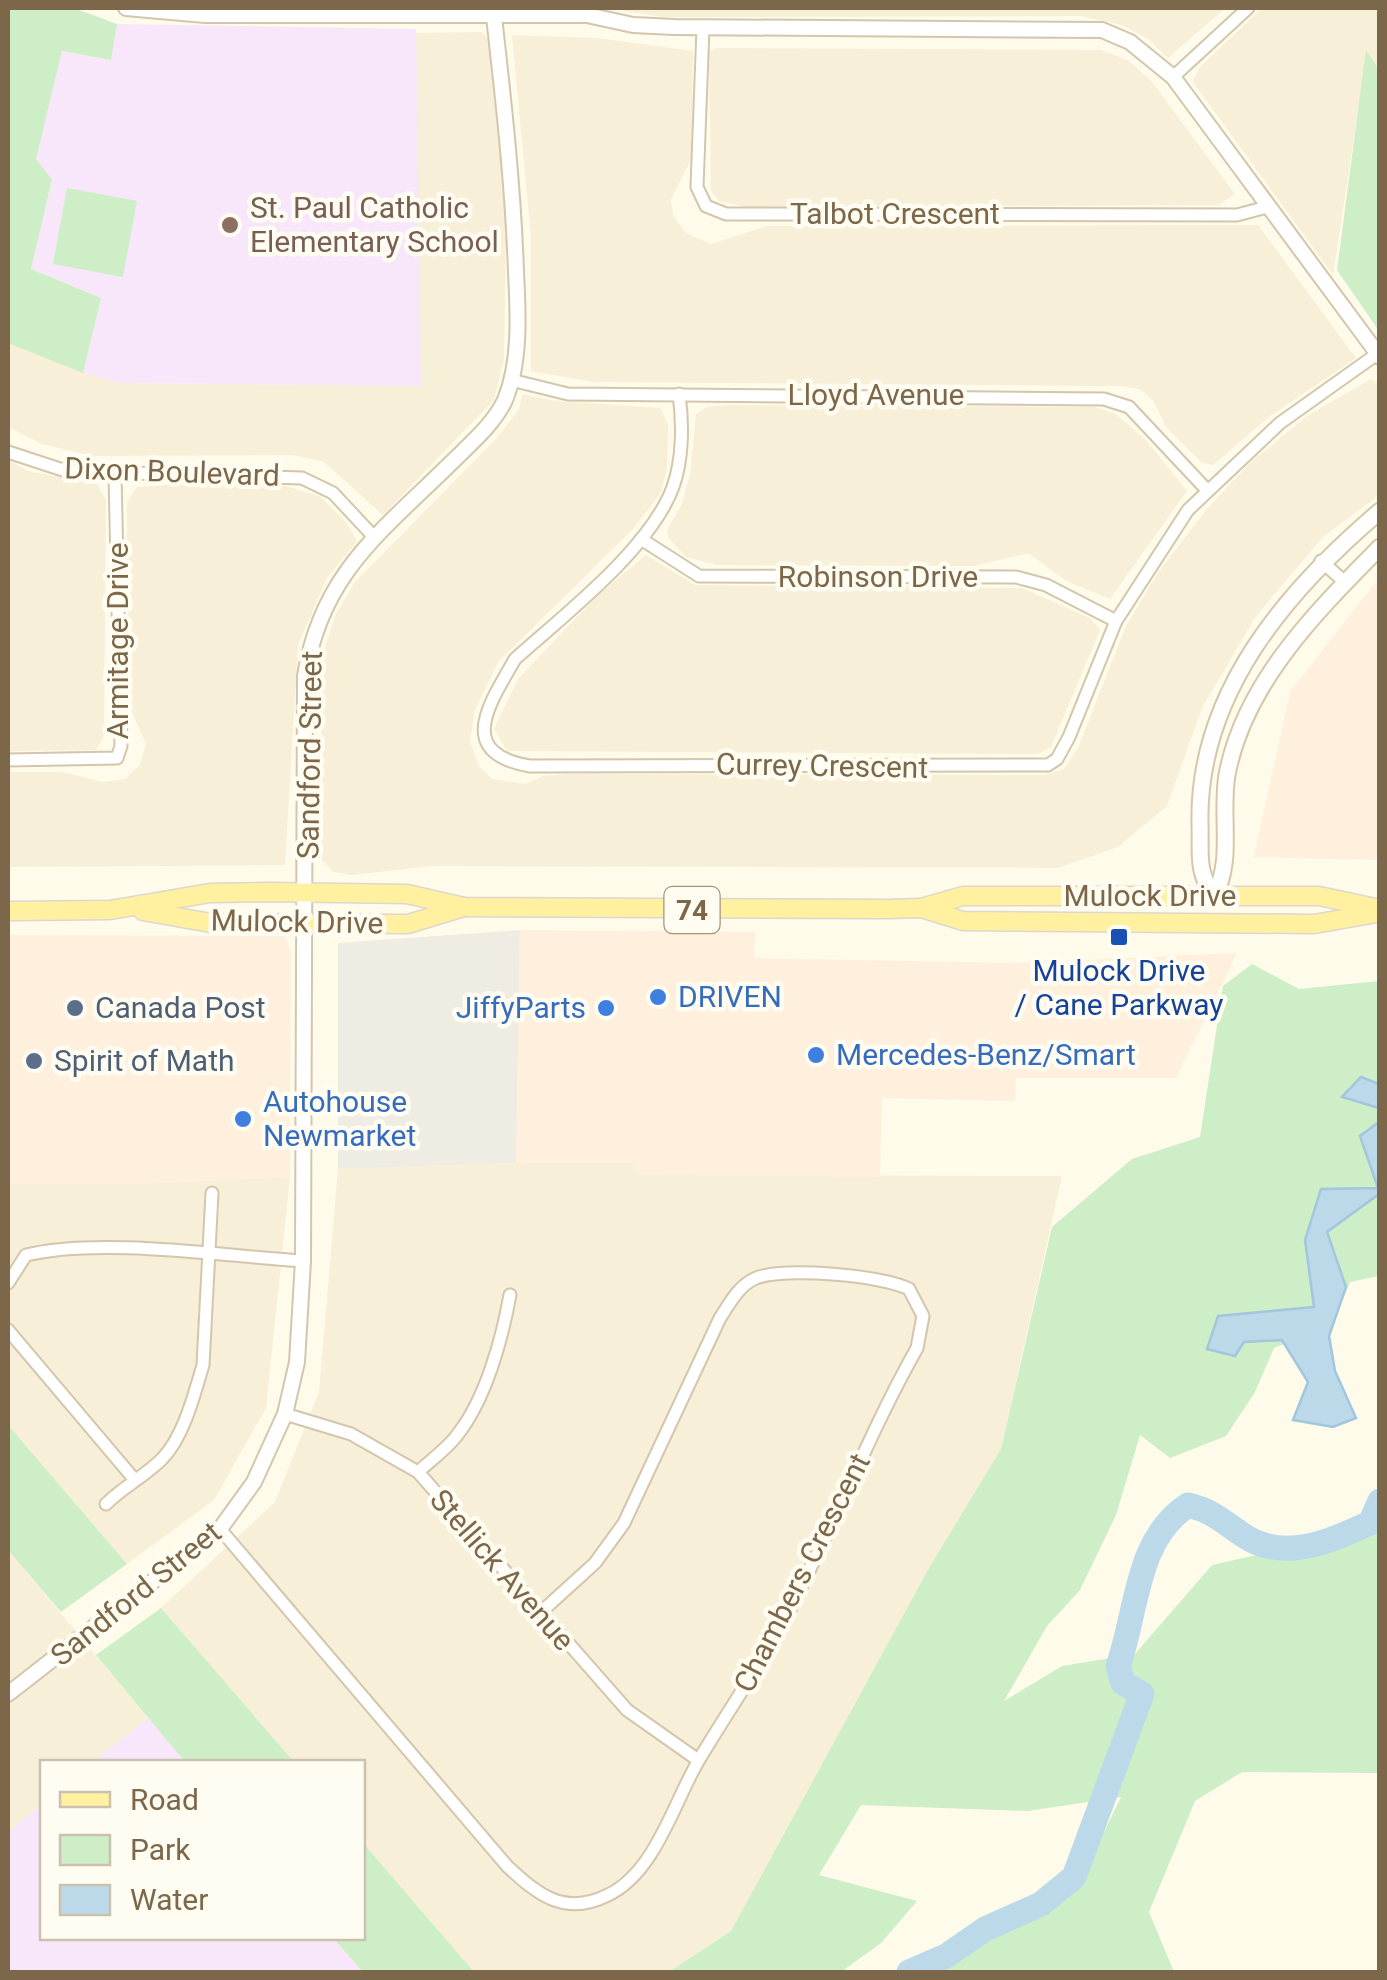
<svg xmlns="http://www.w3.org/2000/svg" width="1387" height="1980" font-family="Roboto,sans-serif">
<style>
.residential{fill:#f7efd7}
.commercial{fill:#ffefdd}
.industrial{fill:#efece3}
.education{fill:#f8e6fb}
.green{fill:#cdeec6}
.water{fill:#bcd9ea;stroke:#a1c6dd;stroke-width:2.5}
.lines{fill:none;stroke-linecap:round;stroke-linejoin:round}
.river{stroke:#bcd9ea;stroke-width:25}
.minor-casing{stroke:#d3c6ad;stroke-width:15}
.tertiary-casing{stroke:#d3c6ad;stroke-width:18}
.secondary-casing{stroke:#d6c7ab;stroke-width:19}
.primary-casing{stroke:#ddd7d0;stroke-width:21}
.minor{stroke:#fff;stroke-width:11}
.tertiary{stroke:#fff;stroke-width:14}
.secondary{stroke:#fff;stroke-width:15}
.primary{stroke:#fff1a0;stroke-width:18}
.education-dot{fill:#8d6e63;stroke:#fffdf2;stroke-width:4}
.transit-dot{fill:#1a4fb4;stroke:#fffdf2;stroke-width:4}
.shop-dot{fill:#3f7fe0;stroke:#fffdf2;stroke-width:4}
.service-dot{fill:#5c6f8a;stroke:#fffdf2;stroke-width:4}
.labels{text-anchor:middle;stroke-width:9;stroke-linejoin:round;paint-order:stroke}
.shield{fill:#fffdf2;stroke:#a3947c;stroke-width:2.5}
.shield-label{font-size:28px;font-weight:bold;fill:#7c674a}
.education-label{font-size:30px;fill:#785e54;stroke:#fffdf2;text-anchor:start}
.street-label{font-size:30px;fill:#7c674a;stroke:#fffdf2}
.transit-label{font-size:30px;fill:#164399;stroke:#fffdf2}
.shop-label{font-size:30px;fill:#366cbe;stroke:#fffdf2;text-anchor:start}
.service-label{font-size:30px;fill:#4e5e75;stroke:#fffdf2;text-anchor:start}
</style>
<rect width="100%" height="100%" fill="#fefbea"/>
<g class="residential">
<path d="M606,8H1225L1168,58L1148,39L1122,25L1080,16L662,17Z"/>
<path d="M1262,8H1379V71L1367,52L1333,275L1193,82L1199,68Z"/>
<path d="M482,32L488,39L502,169L506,240L504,359L494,400L383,515L324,462L293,455L93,456L42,444L8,427V343L119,383L420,386L416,33Z"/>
<path d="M512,35L597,38L693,51L691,159L671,200L673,215L686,233L711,244L767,226L1258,225L1356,358L1269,417L1213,465L1201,462L1166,427L1154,402L1140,389L1120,386L594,382L531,371V237Z"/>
<path d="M717,48L1101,50L1129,61L1152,82L1235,194L1218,205L746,207L719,201L711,191L709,51Z"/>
<path d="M1371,379L1379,384V495L1323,537L1256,616L1202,708L1167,806L1118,847L1058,868L432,866L351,875L334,872L322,860L321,659L336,614L355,582L496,439L519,410L522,394L556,401L661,408L668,426L667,469L660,494L632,530L498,662L475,710L470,741L479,766L492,779L525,784L543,776L569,774L1044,775L1064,769L1078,748L1126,626L1157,574L1206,510L1250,463L1307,416Z"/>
<path d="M728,405L1094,407L1116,414L1146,440L1187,491L1110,599L1066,581L1028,553L975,566L716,565L686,557L668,538L667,530L681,506L690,475L696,414L707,407Z"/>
<path d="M8,460L28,471L97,484L106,500L104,736L96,750L8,751Z"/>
<path d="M199,483L285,486L320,496L346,522L357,541L327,578L298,645L285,865L8,867V772H63L103,782L125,779L140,765L146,744L128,703L127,502L137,487Z"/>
<path d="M646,555L695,585L1022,588L1090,618L1100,630L1051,747L1038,754L507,751L494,729L518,679L598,595Z"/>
<path d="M516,1163H636L637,1175L1062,1176L1001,1449L929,1568L731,1931L669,1972H474L363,1843L362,1762H294L161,1608L275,1502L319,1392L338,1169Z"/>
<path d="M8,1172L9,1184H135L290,1177L266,1408L214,1500L127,1564L8,1425Z"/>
<path d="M8,1550L148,1718L93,1762H42V1804L8,1832Z"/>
</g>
<g class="commercial">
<path d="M1379,578V860L1254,857L1290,692Z"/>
<path d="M520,930L755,932L754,958L1017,963L1237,953L1176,1078H1016L1015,1101L882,1098L880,1177L637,1175L636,1163H516Z"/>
<path d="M8,935L285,936L291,953L290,1177L135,1184H9Z"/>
</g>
<path class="industrial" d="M520,930L516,1163L338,1169V943Z"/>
<g class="education">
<path d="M117,24L416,29L421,386L119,383L83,373L101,298L31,269L52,181L36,159L62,51L110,60Z"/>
<path d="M148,1718L185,1762H93Z"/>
<path d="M42,1804V1938H333L363,1972H8V1832Z"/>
</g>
<g class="green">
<path d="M8,8H74L117,24L111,60L62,51L36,159L52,180L31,269L101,298L83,373L8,343Z"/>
<path d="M1366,50L1380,71L1379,331L1337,270Z"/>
<path d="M67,188L137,201L123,277L53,264Z"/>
<path d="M1252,964L1299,989L1379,981V1276L1350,1282L1332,1326L1274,1348L1255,1392L1226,1436L1170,1458L1140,1435L1116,1515L1080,1590L1047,1626L1004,1701L1062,1666L1135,1654L1212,1565L1340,1536L1379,1494V1773L1242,1772L1195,1801L1149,1912L1174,1972H941L1086,1869L1121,1797L1028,1811L861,1805L819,1875L917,1901L881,1943L841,1972H669L731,1931L929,1568L1001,1449L1052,1227L1132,1159L1200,1137L1223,986Z"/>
<path d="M8,1425L127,1564L61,1612L8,1550Z"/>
<path d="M161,1608L294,1762H185L96,1655Z"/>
<path d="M363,1843L474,1972H363L333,1938H362Z"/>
</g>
<g class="water">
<path d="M1361,1077L1379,1084V1108L1342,1097Z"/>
<path d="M1379,1122V1194L1327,1232L1346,1287L1329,1336L1335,1371L1356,1418L1333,1427L1293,1420L1308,1382L1282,1340L1244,1342L1235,1356L1207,1349L1218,1316L1314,1307L1305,1240L1321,1189L1378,1188L1360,1136Z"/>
</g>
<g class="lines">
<path class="river" d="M909,1972L946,1956L985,1929L1041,1904L1074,1877L1142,1694L1123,1683L1118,1666C1138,1610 1135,1540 1188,1505C1213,1511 1222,1521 1243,1535C1284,1563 1330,1541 1370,1523L1380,1501"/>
<defs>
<g id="minor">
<path d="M703,28L697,187L706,206L726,214L1237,215L1267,207"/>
<path d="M1173,77L1248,8"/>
<path d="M511,380L568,394L1104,399L1129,407L1206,489"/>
<path d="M679,394C683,423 683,459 673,487C650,549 564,615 515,659C490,703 454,753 530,766L1048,765L1057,759L1069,737L1116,621L1188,510L1280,423L1377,354"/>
<path d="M8,452L66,471L302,478L333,493L375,538"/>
<path d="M641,539L699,576L1016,577L1046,585L1116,621"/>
<path d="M1321,561L1346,583"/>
<path d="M8,760L117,758L121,746L115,474"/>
<path d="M8,1283L26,1255C100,1237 224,1256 303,1261"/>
<path d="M8,1330L134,1479"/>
<path d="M285,1414L351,1434L418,1472L627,1710L698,1760"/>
<path d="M418,1472C431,1460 448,1448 458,1434C486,1398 502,1339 510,1295"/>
<path d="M106,1504C123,1487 145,1476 162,1459C184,1436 194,1395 203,1365L212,1193"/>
<path d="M220,1529L507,1866C537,1894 564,1917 608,1895C656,1872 674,1801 700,1758C730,1708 763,1661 790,1609C835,1523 869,1433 917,1348L923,1316L909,1289C882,1275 784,1267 756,1278C738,1286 730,1303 720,1318L624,1523L595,1563L540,1613"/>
</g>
<g id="tertiary">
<path d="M126,8L205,15H587L633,25L674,27L1102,30L1130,42L1173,77L1380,357"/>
<path d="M8,1694L220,1529L254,1482L285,1414L297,1362L303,1261L305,676C321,574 381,532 451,463C470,444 494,424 505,400C521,361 518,312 516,272C513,183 503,96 493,8"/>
</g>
<path id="secondary" d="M1380,511C1286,591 1197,694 1200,824C1201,854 1196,871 1214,896C1234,861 1220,815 1227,775C1244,683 1317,611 1380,547"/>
<g id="primary">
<path d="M921,908L963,921L1314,924L1377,913"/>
<path d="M8,911L110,910L210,893L271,892L407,894L464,907L889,909L921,908L963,896H1319L1380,909"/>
<path d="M143,911L211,923L408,924L464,907"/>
</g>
</defs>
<use href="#minor" class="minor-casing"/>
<use href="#tertiary" class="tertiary-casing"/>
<use href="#secondary" class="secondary-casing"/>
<use href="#primary" class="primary-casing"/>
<use href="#minor" class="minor"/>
<use href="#tertiary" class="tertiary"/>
<use href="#secondary" class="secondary"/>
<use href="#primary" class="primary"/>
</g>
<circle class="education-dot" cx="230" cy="225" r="10"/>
<rect class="transit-dot" x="1109" y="927" width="20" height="20" rx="5"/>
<g class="shop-dot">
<circle cx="658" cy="997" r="10"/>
<circle cx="606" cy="1008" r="10"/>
<circle cx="816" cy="1055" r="10"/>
<circle cx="243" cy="1119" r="10"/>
</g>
<g class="service-dot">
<circle cx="75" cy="1008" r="10"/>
<circle cx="34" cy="1061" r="10"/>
</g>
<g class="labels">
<rect class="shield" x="664.5" y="887" width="55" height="46" rx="8"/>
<g class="shield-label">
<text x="692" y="920">74</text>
</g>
<g class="education-label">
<text x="250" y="218">St. Paul Catholic<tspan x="250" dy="34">Elementary School</tspan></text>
</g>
<g class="street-label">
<text x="895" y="224">Talbot Crescent</text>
<text x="876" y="405">Lloyd Avenue</text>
<text transform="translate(172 472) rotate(2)" y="10">Dixon Boulevard</text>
<text x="878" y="587">Robinson Drive</text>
<text transform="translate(118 641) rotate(-90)" y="10">Armitage Drive</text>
<text transform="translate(310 755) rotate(-89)" y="10">Sandford Street</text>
<text transform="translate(822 766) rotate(1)" y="10">Currey Crescent</text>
<text x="1150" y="906">Mulock Drive</text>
<text transform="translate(297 922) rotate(1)" y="10">Mulock Drive</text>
<text transform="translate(502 1570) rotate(49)" y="10">Stellick Avenue</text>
<text transform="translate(802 1573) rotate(-63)" y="10">Chambers Crescent</text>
<text transform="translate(136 1594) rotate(-39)" y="10">Sandford Street</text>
</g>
<g class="transit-label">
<text x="1119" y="981">Mulock Drive<tspan x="1119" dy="34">/ Cane Parkway</tspan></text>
</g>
<g class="shop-label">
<text x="678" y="1007">DRIVEN</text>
<text x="586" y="1018" text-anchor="end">JiffyParts</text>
<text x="836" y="1065">Mercedes-Benz/Smart</text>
<text x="263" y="1112">Autohouse<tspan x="263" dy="34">Newmarket</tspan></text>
</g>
<g class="service-label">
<text x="95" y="1018">Canada Post</text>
<text x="54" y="1071">Spirit of Math</text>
</g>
</g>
<rect width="1387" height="1980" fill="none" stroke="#7c674a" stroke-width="20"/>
<rect x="40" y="1760" width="325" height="180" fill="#fffdf2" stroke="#cbc1af" stroke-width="2.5"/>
<rect x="60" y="1792" width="50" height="15" fill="#fff1a0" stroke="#cbc1af" stroke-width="2.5"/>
<text x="130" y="1810" font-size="30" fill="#7c674a">Road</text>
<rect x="60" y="1835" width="50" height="30" fill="#cdeec6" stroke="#cbc1af" stroke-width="2.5"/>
<text x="130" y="1860" font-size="30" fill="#7c674a">Park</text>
<rect x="60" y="1885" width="50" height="30" fill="#bcd9ea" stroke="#cbc1af" stroke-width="2.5"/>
<text x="130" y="1910" font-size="30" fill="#7c674a">Water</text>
</svg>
